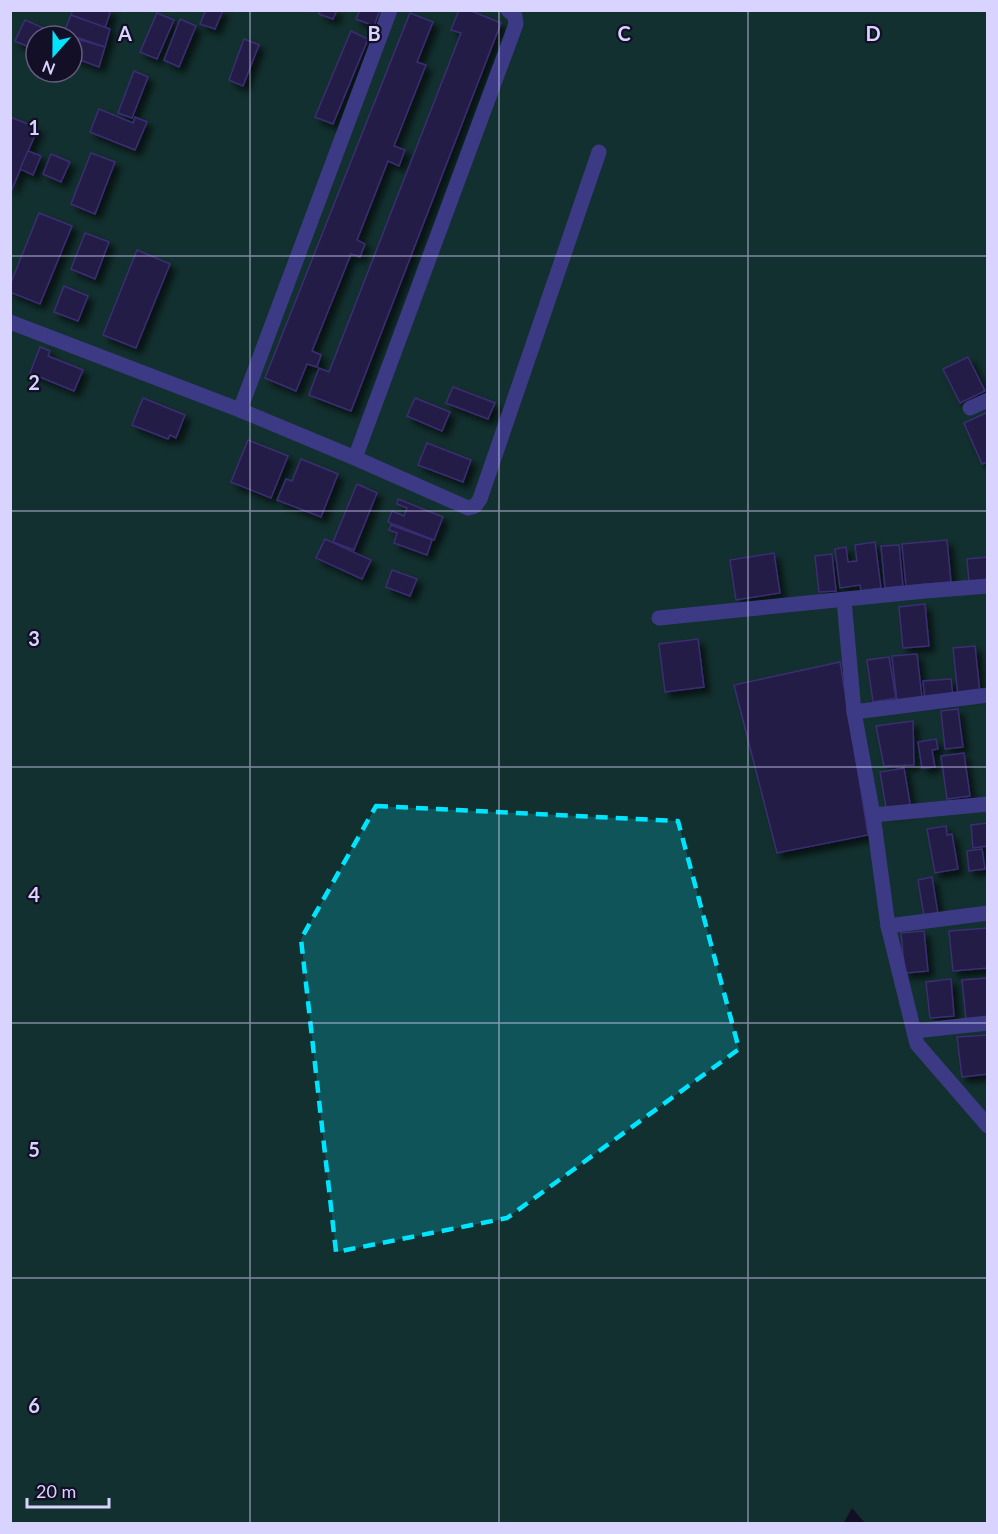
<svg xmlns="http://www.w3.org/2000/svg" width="998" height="1534" font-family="Lato,sans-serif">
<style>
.green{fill:#12302f;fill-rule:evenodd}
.building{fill:#241b47;stroke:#3b2d73;stroke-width:1.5;filter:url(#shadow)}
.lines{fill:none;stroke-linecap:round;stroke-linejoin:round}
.minor{stroke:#3d3a85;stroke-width:15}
.marked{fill:#00e5ff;fill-opacity:0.2;stroke:#00e5ff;stroke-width:4.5;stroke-dasharray:12 8;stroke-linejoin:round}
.grid{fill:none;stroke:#d9d4ff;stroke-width:1.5;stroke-opacity:0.55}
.grid-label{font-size:20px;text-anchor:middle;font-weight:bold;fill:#d9d4ff;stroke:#130f26;stroke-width:4.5;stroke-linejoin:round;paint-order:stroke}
</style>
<defs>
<filter id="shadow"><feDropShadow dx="5.5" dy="5.5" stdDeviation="3" flood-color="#0009"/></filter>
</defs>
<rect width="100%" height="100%" fill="#130f26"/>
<path class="green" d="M10,11H987V1523H865L852,1508L843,1524L11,1523ZM36,36H72V72H36Z"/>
<g class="building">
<path d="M73,10H111L105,28L71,15Z"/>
<path d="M206,10H223L215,29L200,24Z"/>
<path d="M321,10H337L333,19L319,14Z"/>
<path d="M360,10H380L374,26L356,19Z"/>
<path d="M459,10H469L501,23L351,411L309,395L319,368L329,372L461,33L451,30Z"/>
<path d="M157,13L174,20L157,59L140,52Z"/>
<path d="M410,13L433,22L417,62L426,65L394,146L405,150L399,166L388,161L357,240L365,244L360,257L351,254L312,351L321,355L317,367L307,364L296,391L265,378Z"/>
<path d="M71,15L110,29L105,47L64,33Z"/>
<path d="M180,19L196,26L179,67L164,60Z"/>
<path d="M25,20L57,34L56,36H36V50L15,41Z"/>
<path d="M351,31L368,39L333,124L315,117Z"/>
<path d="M77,39L105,47L99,67L72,57V47Z"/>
<path d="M244,39L259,45L243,86L229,80Z"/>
<path d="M134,71L148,77L132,118L118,113Z"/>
<path d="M99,109L133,123L135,117L147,122L135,150L90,132Z"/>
<path d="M10,117L38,128L12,189H10Z"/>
<path d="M28,151L41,156L33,175L20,169Z"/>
<path d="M91,153L115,162L95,214L71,204Z"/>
<path d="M51,154L70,162L61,182L43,174Z"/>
<path d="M39,213L72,226L40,304L10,292V285Z"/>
<path d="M85,233L109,242L95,279L71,269Z"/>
<path d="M137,250L170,264L136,348L103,335Z"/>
<path d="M64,286L88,296L78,321L54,312Z"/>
<path d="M40,347L50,351L48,356L83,370L74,391L30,373Z"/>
<path d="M968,357L985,391L960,403L943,369Z"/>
<path d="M453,387L495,403L488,419L446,403Z"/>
<path d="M143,398L185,415L176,438L170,435L168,439L132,425Z"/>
<path d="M415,398L450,412L442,431L407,416Z"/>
<path d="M988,412V462L982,464L964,423Z"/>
<path d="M248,440L288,456L271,498L231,482Z"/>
<path d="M427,443L471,460L463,482L418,465Z"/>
<path d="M301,459L338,474L321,517L277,500L286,479L292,481Z"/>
<path d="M357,484L377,493L354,550L333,542Z"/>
<path d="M398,499L443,517L434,540L388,522L392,511L404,516L407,508L397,504Z"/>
<path d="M391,525L432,540L427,555L394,543L397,533L389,530Z"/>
<path d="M325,539L371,560L362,579L316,558Z"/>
<path d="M947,540L951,582L906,586L902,544Z"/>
<path d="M875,542L881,588L861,591L860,585L840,588L835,549L846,547L848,562L857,561L855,545Z"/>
<path d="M899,545L903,586L885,588L881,546Z"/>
<path d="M774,553L780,593L736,600L730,560Z"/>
<path d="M832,554L836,591L819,592L815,556Z"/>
<path d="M988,557V580L969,582L967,559Z"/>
<path d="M392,570L417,579L410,596L386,587Z"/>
<path d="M925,604L929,646L903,648L899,607Z"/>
<path d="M698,639L704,687L665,692L659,644Z"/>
<path d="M975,646L980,693L958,695L953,648Z"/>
<path d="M917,654L922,698L897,701L892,656Z"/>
<path d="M889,657L896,698L873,702L867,660Z"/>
<path d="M840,662L868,835L777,853L734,685Z"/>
<path d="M951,679L953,697L925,700L923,681Z"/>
<path d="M958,709L963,747L945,749L941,711Z"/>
<path d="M913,721L914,765L884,766L876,726Z"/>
<path d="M936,739L938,749L932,750L935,767L922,768L918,742Z"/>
<path d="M964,753L970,796L947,799L941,756Z"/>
<path d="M904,768L911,809L887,813L880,772Z"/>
<path d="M988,823V846L973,848L971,825Z"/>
<path d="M946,826L947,835L952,834L958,869L935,873L927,829Z"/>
<path d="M982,849L985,869L969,871L967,851Z"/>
<path d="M932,877L938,914L924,916L918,880Z"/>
<path d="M988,928V968L953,971L949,931Z"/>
<path d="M924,931L928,971L905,973L901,933Z"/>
<path d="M988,978V1017L966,1019L962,980Z"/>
<path d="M951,979L954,1016L930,1018L926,982Z"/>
<path d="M988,1035V1074L962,1077L957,1037Z"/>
</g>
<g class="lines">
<g class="minor">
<path d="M10,322L240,410L355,458L468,508L475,506L480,499L599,152"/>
<path d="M970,408L988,400"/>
<path d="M240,410L390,10"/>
<path d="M355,458L516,24L515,16L508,10"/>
<path d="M844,600L854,712L873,815L888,926L917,1044L988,1126"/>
<path d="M659,618L925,591L988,586"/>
<path d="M854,712L988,695"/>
<path d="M873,815L988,804"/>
<path d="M888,926L988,913"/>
<path d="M914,1031L988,1023"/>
</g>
</g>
<path class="marked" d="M376,806L678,821L739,1049L507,1218L336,1252L301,939Z"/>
<path class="grid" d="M250,10V1524M499,10V1524M748,10V1524M10,256H988M10,511H988M10,767H988M10,1023H988M10,1278H988"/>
<g class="grid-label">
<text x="125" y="41">A</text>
<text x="374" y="41">B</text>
<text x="624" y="41">C</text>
<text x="873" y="41">D</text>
<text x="34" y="135">1</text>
<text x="34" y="390">2</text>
<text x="34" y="646">3</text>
<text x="34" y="902">4</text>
<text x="34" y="1157">5</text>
<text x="34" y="1413">6</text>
</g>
<rect width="998" height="1534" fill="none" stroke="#d9d4ff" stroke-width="24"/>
<g transform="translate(54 54) rotate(201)"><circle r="28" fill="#130f26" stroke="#625e7d" stroke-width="1.5"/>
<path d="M0-4.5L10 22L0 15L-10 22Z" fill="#00e5ff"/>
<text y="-9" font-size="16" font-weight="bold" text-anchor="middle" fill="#d9d4ff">N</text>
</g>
<path d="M27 1498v9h82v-9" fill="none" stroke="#d9d4ff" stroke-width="3"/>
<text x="36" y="1498" font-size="18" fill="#d9d4ff" stroke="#130f26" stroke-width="4.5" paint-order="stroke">20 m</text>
</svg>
